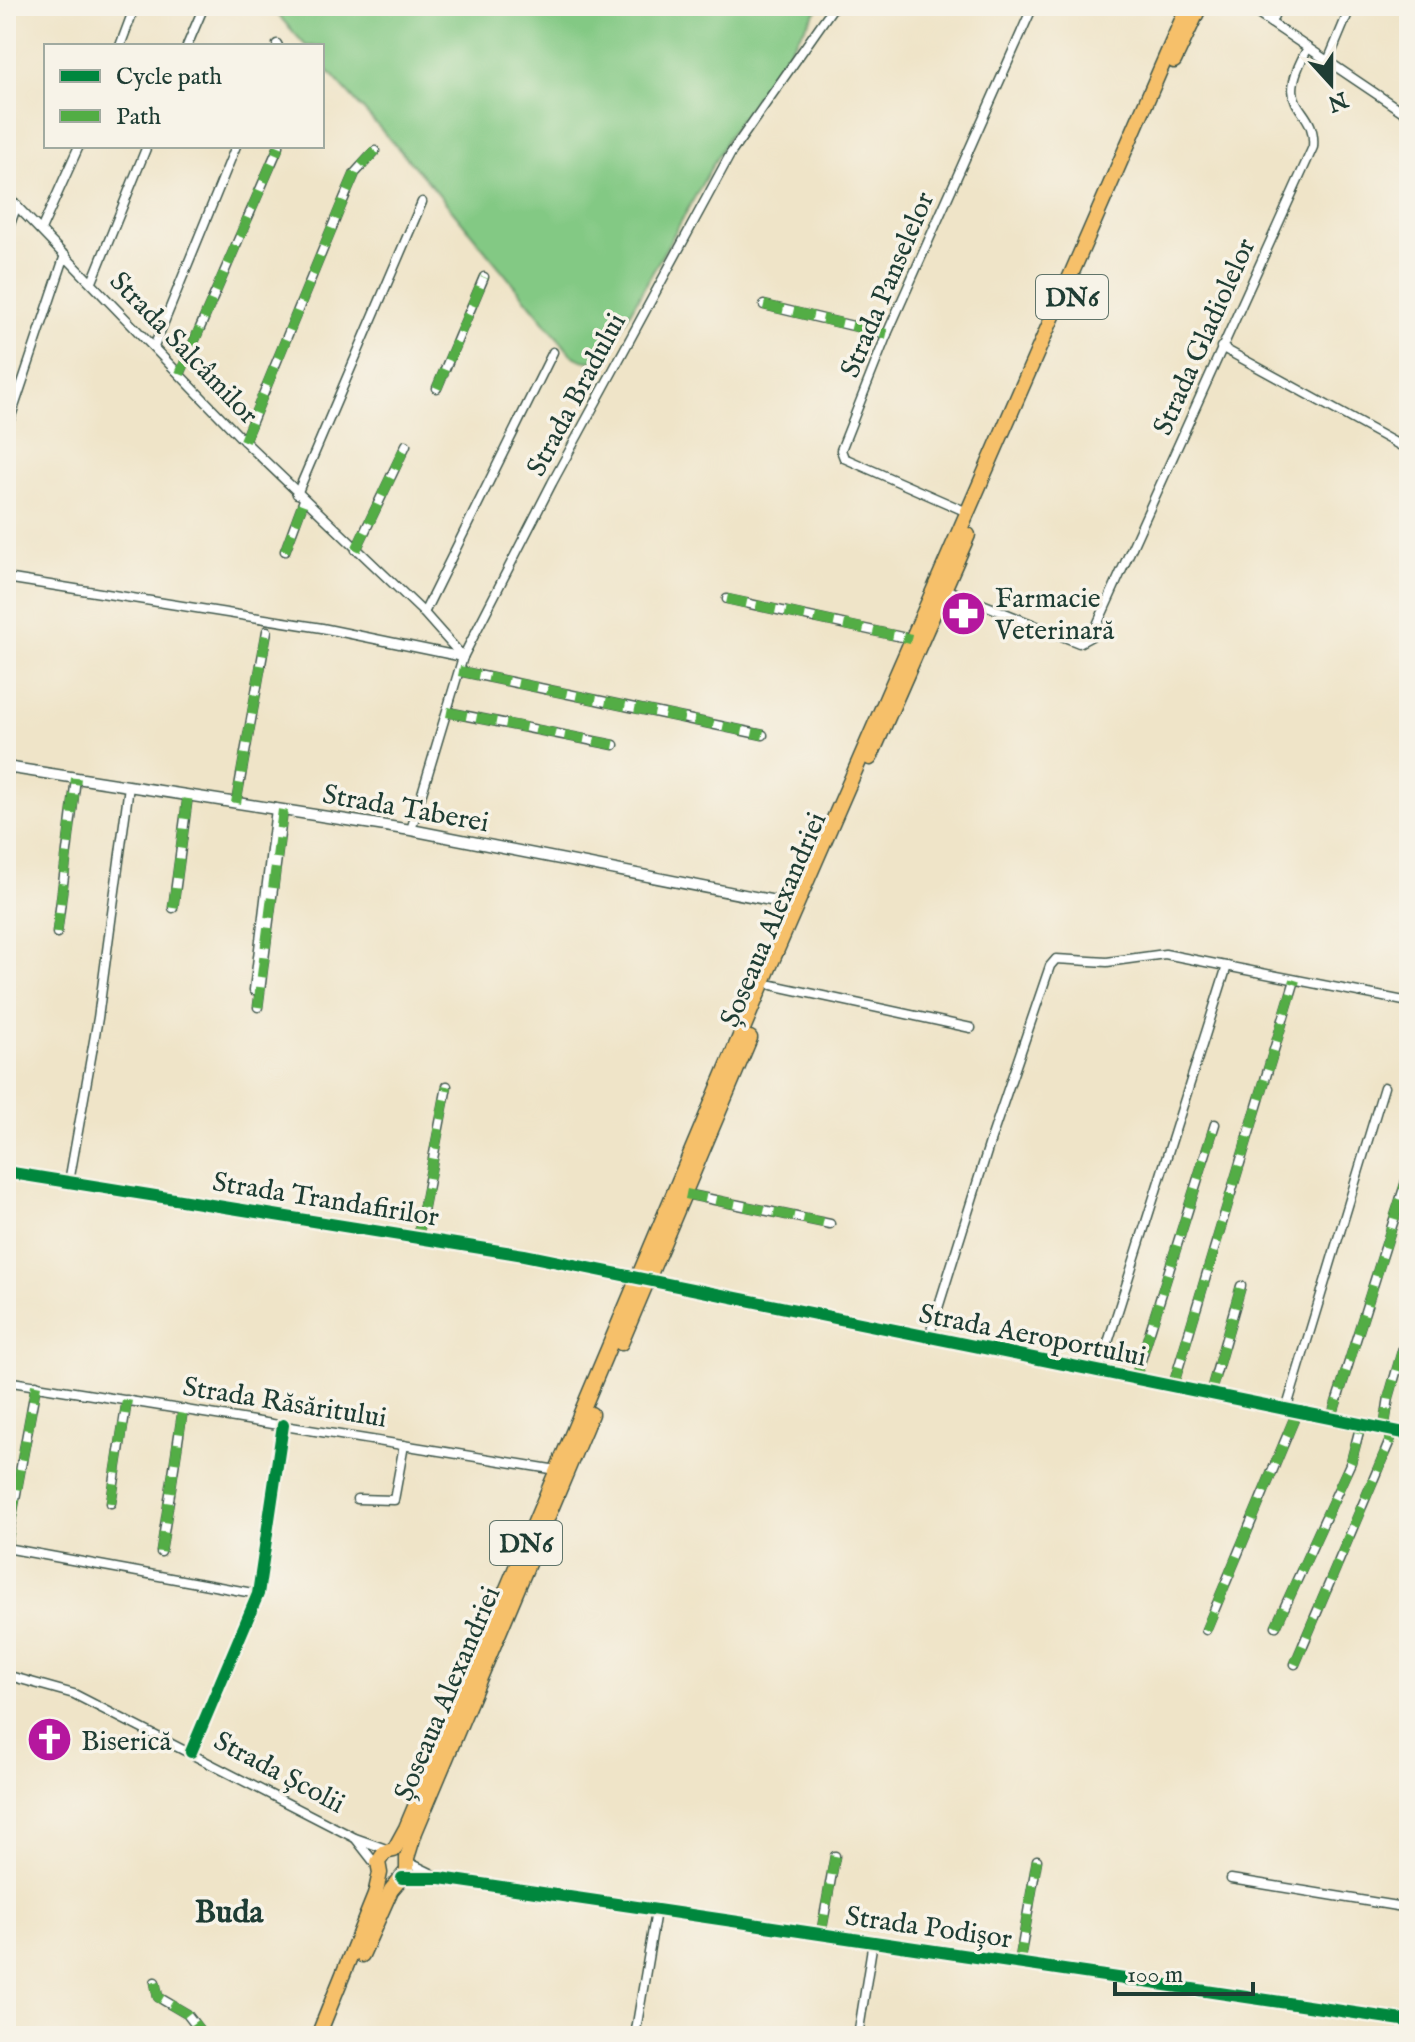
<svg xmlns="http://www.w3.org/2000/svg" width="1415" height="2042" font-family="'IM FELL English',serif">
<style>
.green{fill:#83c984;stroke:#51835c;stroke-width:2}
.lines{fill:none;stroke-linecap:round;stroke-linejoin:round}
.minor-casing{stroke:#3e564a;stroke-width:11}
.tertiary-casing{stroke:#3e564a;stroke-width:13}
.trunk-casing{stroke:#3e564a;stroke-width:17}
.minor{stroke:#fff;stroke-width:8}
.tertiary{stroke:#fff;stroke-width:10}
.trunk{stroke:#f6c06b;stroke-width:14}
.quiet{stroke:#52ad45;stroke-width:10;stroke-dasharray:20 10;stroke-linecap:butt}
.cycleway-casing{stroke:#f7f3e8;stroke-width:17}
.cycleway{stroke:#00873e;stroke-width:12}
.labels{text-anchor:middle;stroke-width:7;stroke-linejoin:round;paint-order:stroke}
.shield{fill:#f7f3e8;stroke:#60746a;stroke-width:2}
.shield-label{font-size:26px;font-weight:bold;fill:#1f3d34}
.street-label{font-size:28px;fill:#1f3d34;stroke:#f7f3e8}
.poi-label{font-size:28px;fill:#1f3d34;stroke:#f7f3e8;text-anchor:start}
.quarter-label{font-size:32px;font-weight:bold;fill:#1f3d34;stroke:#f7f3e8}
</style>
<rect width="100%" height="100%" fill="#f7f3e8"/>
<filter id="ink" filterUnits="userSpaceOnUse"><feTurbulence type="fractalNoise" baseFrequency=".0125" numOctaves="2"/><feDisplacementMap in="SourceGraphic" scale="16" xChannelSelector="R" yChannelSelector="G"/><feConvolveMatrix kernelMatrix="1 2 1 2 8 2 1 2 1" color-interpolation-filters="sRGB"/></filter>
<filter id="wash" filterUnits="userSpaceOnUse"><feTurbulence type="fractalNoise" baseFrequency=".006" numOctaves="4" result="noise"/><feDisplacementMap in="SourceGraphic" scale="32" xChannelSelector="R" yChannelSelector="G"/><feGaussianBlur stdDeviation="1.8" result="paint"/><feColorMatrix in="noise" values="0 0 0 0 0 0 0 0 0 0 0 0 0 0 0 0 0 1.4 0 .05"/><feComposite in="paint" operator="in"/></filter>
<g filter="url(#wash)">
<rect width="100%" height="100%" fill="#efe4c8"/>
<path class="green" d="M270,6H820L730,134L609,350C597,363 586,365 571,354L433,187L322,64V46H306Z"/>
</g>
<g filter="url(#ink)">
<g class="lines">
<defs>
<g id="minor">
<path d="M1246,6L1409,116"/>
<path d="M1271,23L1278,6"/>
<path d="M277,44L278,46"/>
<path d="M120,46L135,6"/>
<path d="M187,46L204,6"/>
<path d="M1328,61L1351,6"/>
<path d="M6,195L240,437L424,613L463,657"/>
<path d="M41,230L79,146"/>
<path d="M6,235L17,205"/>
<path d="M92,282L147,146"/>
<path d="M764,305L887,334"/>
<path d="M154,347L236,146"/>
<path d="M1221,347L1403,447L1409,454"/>
<path d="M180,374L279,146"/>
<path d="M437,388L484,277"/>
<path d="M6,431L65,255"/>
<path d="M244,441L340,208L355,173L375,151"/>
<path d="M297,494L422,202"/>
<path d="M967,512L844,458L841,450L887,334L1033,6"/>
<path d="M356,550L406,445"/>
<path d="M285,551L304,500"/>
<path d="M6,578L322,628L463,657"/>
<path d="M945,589L1079,643L1092,636L1313,147C1317,102 1270,114 1308,48"/>
<path d="M727,599L911,639"/>
<path d="M424,613L553,352"/>
<path d="M459,671L763,735"/>
<path d="M447,712L614,745"/>
<path d="M236,803L267,631"/>
<path d="M411,830L463,657L552,483L731,153L834,6"/>
<path d="M173,908L188,795"/>
<path d="M57,933L76,778"/>
<path d="M772,985L971,1028"/>
<path d="M254,990L276,809"/>
<path d="M258,1007L283,810"/>
<path d="M6,1172L477,1246L638,1278"/>
<path d="M69,1182L98,1018L129,786"/>
<path d="M686,1194L830,1224"/>
<path d="M418,1237L447,1086"/>
<path d="M929,1337L990,1142L1050,966L1056,959L1107,962L1165,954L1409,1002"/>
<path d="M1099,1371L1227,966"/>
<path d="M1135,1379L1215,1124"/>
<path d="M6,1381L557,1470"/>
<path d="M1173,1386L1295,980"/>
<path d="M1210,1394L1241,1286"/>
<path d="M1286,1410L1384,1087"/>
<path d="M1331,1419L1409,1172"/>
<path d="M1384,1429L1389,1397L1409,1327"/>
<path d="M357,1499L394,1500L404,1445"/>
<path d="M111,1503L127,1400"/>
<path d="M6,1548L258,1594"/>
<path d="M6,1548L36,1385"/>
<path d="M161,1552L183,1409"/>
<path d="M1276,1626L1351,1462L1361,1424"/>
<path d="M1206,1630L1297,1412"/>
<path d="M1295,1664L1394,1431"/>
<path d="M6,1675L74,1694L355,1838L389,1850"/>
<path d="M191,1752L258,1594L283,1425"/>
<path d="M356,1839L377,1866"/>
<path d="M408,1862L437,1876"/>
<path d="M402,1878H441L1409,2021"/>
<path d="M1231,1879L1409,1908"/>
<path d="M6,1880V1890"/>
<path d="M821,1934L835,1856"/>
<path d="M1019,1964L1037,1860"/>
<path d="M155,1982L158,1997L187,2014L204,2036"/>
<path d="M635,2036L656,1911"/>
<path d="M858,2036L873,1941"/>
</g>
<g id="tertiary">
<path d="M6,767L411,830L796,905"/>
<path d="M642,1279L1409,1434"/>
</g>
<g id="trunk">
<path d="M1174,61L1200,6"/>
<path d="M870,758L968,535"/>
<path d="M621,1343L750,1038"/>
<path d="M362,1955L391,1890L407,1871V1858L415,1832L591,1414"/>
<path d="M318,2036L375,1895L380,1873L378,1862L385,1852L394,1850L406,1828L762,984L1188,6"/>
</g>
</defs>
<use href="#minor" class="minor-casing"/>
<use href="#tertiary" class="tertiary-casing"/>
<use href="#trunk" class="trunk-casing"/>
<use href="#minor" class="minor"/>
<use href="#tertiary" class="tertiary"/>
<use href="#trunk" class="trunk"/>
<g class="quiet">
<path d="M764,305L887,334"/>
<path d="M180,374L279,146"/>
<path d="M437,388L484,277"/>
<path d="M244,441L340,208L355,173L375,151"/>
<path d="M356,550L406,445"/>
<path d="M285,551L304,500"/>
<path d="M727,599L911,639"/>
<path d="M459,671L763,735"/>
<path d="M447,712L614,745"/>
<path d="M236,803L267,631"/>
<path d="M173,908L188,795"/>
<path d="M57,933L76,778"/>
<path d="M258,1007L283,810"/>
<path d="M686,1194L830,1224"/>
<path d="M418,1237L447,1086"/>
<path d="M1135,1379L1215,1124"/>
<path d="M1173,1386L1295,980"/>
<path d="M1210,1394L1241,1286"/>
<path d="M1331,1419L1409,1172"/>
<path d="M1384,1429L1389,1397L1409,1327"/>
<path d="M111,1503L127,1400"/>
<path d="M6,1548L36,1385"/>
<path d="M161,1552L183,1409"/>
<path d="M1276,1626L1351,1462L1361,1424"/>
<path d="M1206,1630L1297,1412"/>
<path d="M1295,1664L1394,1431"/>
<path d="M821,1934L835,1856"/>
<path d="M1019,1964L1037,1860"/>
<path d="M155,1982L158,1997L187,2014L204,2036"/>
</g>
<defs>
<g id="cycleway">
<path d="M6,1172L524,1255L1409,1434"/>
<path d="M191,1752L258,1594L283,1425"/>
<path d="M402,1878H441L1409,2021"/>
</g>
</defs>
<use href="#cycleway" class="cycleway-casing"/>
<use href="#cycleway" class="cycleway"/>
</g>
</g>
<defs>
<symbol id="pharmacy-disc" viewBox="-11 -11 22 22"><circle r="9.5" fill="#b5179e" stroke="#f7f3e8"/><path d="M-2-6h4v4h4v4h-4v4h-4v-4h-4v-4h4Z" fill="#fff"/></symbol>
<symbol id="church-disc" viewBox="-11 -11 22 22"><circle r="9.5" fill="#b5179e" stroke="#f7f3e8"/><path d="M-1.2-6h2.4v3.5h3.3v2.4h-3.3V6h-2.4V-.1h-3.3v-2.4h3.3Z" fill="#fff"/></symbol>
</defs>
<g fill-rule="evenodd">
<use href="#pharmacy-disc" x="938" y="588" width="51" height="51"/>
<use href="#church-disc" x="24" y="1714" width="51" height="51"/>
</g>
<g class="labels">
<g class="shield">
<rect x="1036" y="275" width="72" height="44" rx="6"/>
<rect x="490" y="1521" width="72" height="44" rx="6"/>
</g>
<g class="shield-label">
<text x="1072" y="306">DN6</text>
<text x="526" y="1552">DN6</text>
</g>
<g class="street-label">
<text transform="translate(886 284) rotate(-67)" y="10">Strada Panselelor</text>
<text transform="translate(1203 336) rotate(-66)" y="10">Strada Gladiolelor</text>
<text transform="translate(185 347) rotate(46)" y="10">Strada Salcâmilor</text>
<text transform="translate(575 394) rotate(-62)" y="10">Strada Bradului</text>
<text transform="translate(406 807) rotate(10)" y="10">Strada Taberei</text>
<text transform="translate(772 919) rotate(-67)" y="10">Șoseaua Alexandriei</text>
<text transform="translate(326 1198) rotate(9)" y="10">Strada Trandafirilor</text>
<text transform="translate(1033 1334) rotate(11)" y="10">Strada Aeroportului</text>
<text transform="translate(285 1401) rotate(9)" y="10">Strada Răsăritului</text>
<text transform="translate(446 1693) rotate(-67)" y="10">Șoseaua Alexandriei</text>
<text transform="translate(280 1771) rotate(28)" y="10">Strada Școlii</text>
<text transform="translate(929 1926) rotate(8)" y="10">Strada Podișor</text>
</g>
<g class="poi-label">
<text x="995" y="607">Farmacie<tspan x="995" dy="32">Veterinară</tspan></text>
<text x="81" y="1750">Biserică</text>
</g>
<g class="quarter-label">
<text x="229" y="1922">Buda</text>
</g>
</g>
<rect width="1415" height="2042" fill="none" stroke="#f7f3e8" stroke-width="32"/>
<rect x="44" y="44" width="280" height="104" fill="#f7f3e8" stroke="#a1aaa0" stroke-width="2"/>
<rect x="60" y="70" width="40" height="12" fill="#00873e" stroke="#a1aaa0" stroke-width="2"/>
<text x="116" y="84" font-size="24" fill="#1f3d34">Cycle path</text>
<rect x="60" y="110" width="40" height="12" fill="#52ad45" stroke="#a1aaa0" stroke-width="2"/>
<text x="116" y="124" font-size="24" fill="#1f3d34">Path</text>
<g transform="translate(1331 84) rotate(159)" stroke="#f7f3e8" stroke-width="6" paint-order="stroke">
<path d="M0-6L14 30L0 20L-14 30Z" fill="#1f3d34"/>
<text y="-12" font-size="22" font-weight="bold" text-anchor="middle" fill="#1f3d34">N</text>
</g>
<path d="M1115 1982v12h138v-12" fill="none" stroke="#1f3d34" stroke-width="4"/>
<text x="1127" y="1982" font-size="24" fill="#1f3d34" stroke="#f7f3e8" stroke-width="6" paint-order="stroke">100 m</text>
</svg>
